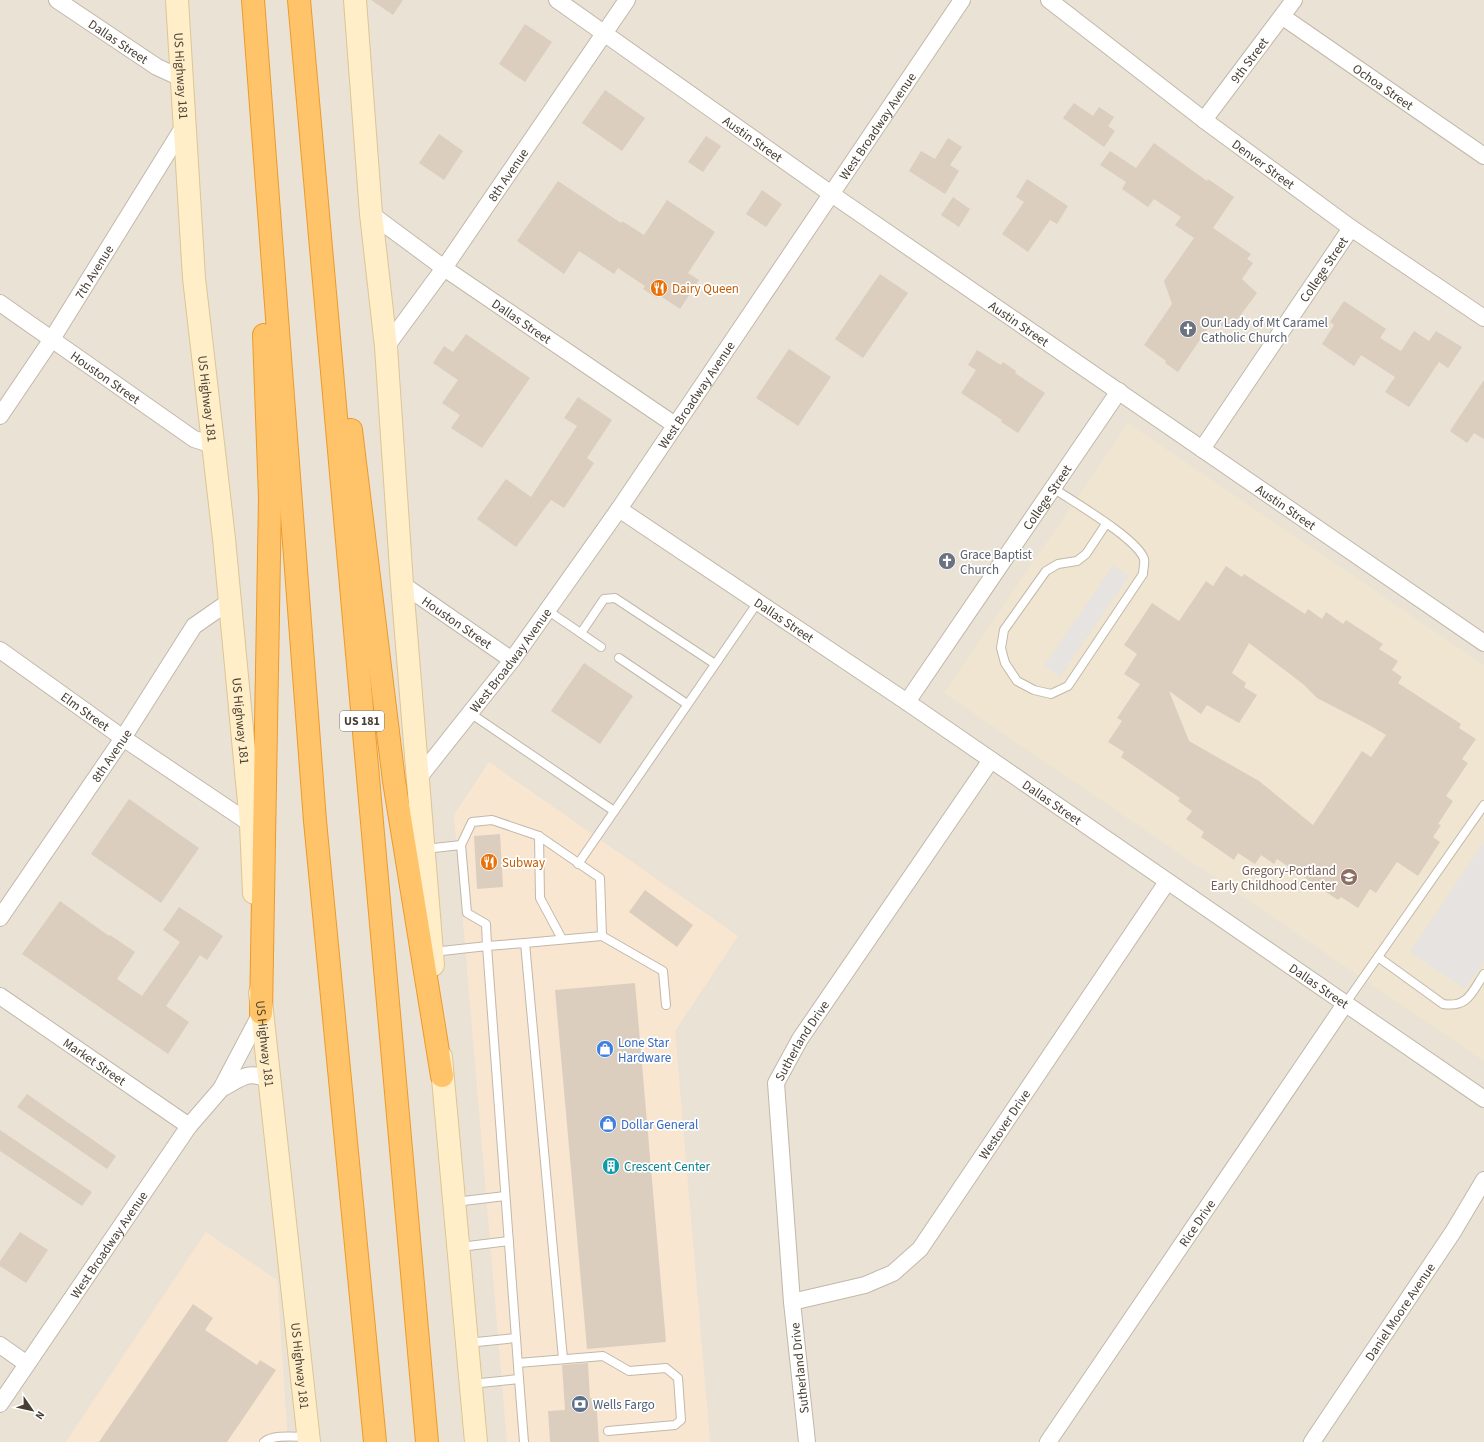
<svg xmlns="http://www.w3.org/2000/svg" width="1484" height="1442" font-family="'Source Sans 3',sans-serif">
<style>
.residential{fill:#eae2d5}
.commercial{fill:#f9e6d1}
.education{fill:#f0e5d0}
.parking{fill:#e6e3e0}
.building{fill:#dbcebe;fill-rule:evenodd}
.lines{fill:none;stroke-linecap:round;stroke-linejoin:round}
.lane-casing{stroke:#c2b8a9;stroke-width:10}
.street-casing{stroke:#c2b8a9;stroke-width:18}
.secondary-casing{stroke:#ddc594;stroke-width:24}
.highway-casing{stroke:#ed9a29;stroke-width:24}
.lane{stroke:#fff;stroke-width:8}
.street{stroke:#fff;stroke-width:16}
.secondary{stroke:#ffeec8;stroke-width:22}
.highway{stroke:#ffc469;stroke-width:22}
.labels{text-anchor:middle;stroke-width:3.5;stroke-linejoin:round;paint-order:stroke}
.shield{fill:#fff;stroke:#807972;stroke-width:1}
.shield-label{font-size:12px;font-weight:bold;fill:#494035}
.street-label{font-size:13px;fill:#494035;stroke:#fff}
.food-label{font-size:13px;fill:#c56008;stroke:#fff;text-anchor:start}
.worship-label{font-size:13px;fill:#5b616d;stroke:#fff;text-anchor:start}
.education-label{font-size:13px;fill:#785e54;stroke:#fff;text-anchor:end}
.shop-label{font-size:13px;fill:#366cbe;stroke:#fff;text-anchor:start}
.culture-label{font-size:13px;fill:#0d838f;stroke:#fff;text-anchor:start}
.service-label{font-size:13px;fill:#4e5e75;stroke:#fff;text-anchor:start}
</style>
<rect width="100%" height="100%" fill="#f5f0e7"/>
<rect class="residential" x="0" y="0" width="1484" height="1442"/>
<g class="commercial">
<path d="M489,762L738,936L675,1031L710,1442H507L454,815Z"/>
<path d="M206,1232L277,1280L288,1442H66Z"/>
</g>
<path class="education" d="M1128,423L1484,665V1061L944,693Z"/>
<g class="parking">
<path d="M1113,565L1129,576L1060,676L1044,666Z"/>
<path d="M1484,842V961L1465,989L1410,952Z"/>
</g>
<g class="building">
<path d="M371,0H403L393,15Z"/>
<path d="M525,24L552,42L525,82L499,64Z"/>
<path d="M605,90L645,118L622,151L582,123Z"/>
<path d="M1074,103L1093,116L1099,107L1114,117L1108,126L1115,131L1104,147L1063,118Z"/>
<path d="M439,134L463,151L444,180L419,163Z"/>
<path d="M706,136L721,146L703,172L688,162Z"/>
<path d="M948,138L962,147L950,165L959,171L945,194L909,171L921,151L935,159Z"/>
<path d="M1154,143L1207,181L1208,179L1234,197L1213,228L1251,254L1247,259L1253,263L1242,279L1257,293L1234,324L1208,328L1178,372L1165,363L1166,361L1144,345L1172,304L1164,281L1194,238L1175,225L1181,217L1154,199L1148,207L1122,189L1126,182L1100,165L1110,151L1136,168Z"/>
<path d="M1027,179L1068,206L1057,224L1050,220L1028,252L1002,234L1024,202L1016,197Z"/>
<path d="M558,181L621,223L622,221L644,235L667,200L715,232L688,273L699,280L680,309L659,295L657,298L643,289L645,286L618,268L614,274L579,251L564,274L517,241Z"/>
<path d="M762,190L782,204L766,227L746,214Z"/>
<path d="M953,197L970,209L959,227L941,215Z"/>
<path d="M880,274L908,293L863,358L835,339Z"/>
<path d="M1344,301L1386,329L1380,338L1401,351L1414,331L1429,341L1436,331L1462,347L1448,368L1439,362L1409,407L1385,392L1395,377L1361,355L1354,366L1322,344L1334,325L1330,322Z"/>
<path d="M466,334L530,378L482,448L451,428L460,415L442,403L458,380L433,363L444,346L453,352Z"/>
<path d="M789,349L831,377L798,426L756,398Z"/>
<path d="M977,350L1001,365L1003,362L1016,371L1015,373L1045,393L1018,433L1001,422L1002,420L961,393L976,370L968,365Z"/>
<path d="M1484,380V439L1474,433L1467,443L1450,431Z"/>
<path d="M578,397L612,420L587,458L594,463L564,508L551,500L516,547L477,519L506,479L531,497L577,426L564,418Z"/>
<path d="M1226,566L1242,577L1244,574L1305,614L1308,609L1322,619L1326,612L1343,624L1346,620L1383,644L1379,649L1398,661L1392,670L1402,677L1398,683L1461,724L1459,728L1476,739L1462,759L1468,763L1446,796L1453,801L1438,824L1441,825L1433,837L1440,842L1418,876L1397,862L1376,893L1370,889L1358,908L1341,897L1338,900L1277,859L1274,864L1261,855L1255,864L1238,853L1234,860L1201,837L1204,832L1186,819L1192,811L1178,801L1180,798L1121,757L1124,752L1108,742L1122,721L1117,718L1140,684L1124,674L1137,654L1124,645L1152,603L1179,621L1206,581L1213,586ZM1249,643L1303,684L1317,698L1369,725L1386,735L1371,757L1362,751L1313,825L1259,781L1189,741L1169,691L1201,714L1207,705L1239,723L1257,695L1244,687L1246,683L1232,673Z"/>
<path d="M584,663L633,696L600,744L551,711Z"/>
<path d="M129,799L199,848L161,903L91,854Z"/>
<path d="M500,834L503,887L477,889L474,836Z"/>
<path d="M645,890L693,925L677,947L629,912Z"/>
<path d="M60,901L109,936L110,935L135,952L117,979L142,996L180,942L163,930L179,907L223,936L207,960L200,955L166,1006L189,1022L168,1054L22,954Z"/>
<path d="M635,983L666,1342L587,1349L555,990Z"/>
<path d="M27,1094L116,1156L107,1169L17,1107Z"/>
<path d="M0,1130L92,1192L82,1206L0,1151Z"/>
<path d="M20,1232L48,1250L26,1283L0,1266V1261Z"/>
<path d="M193,1304L213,1318L205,1330L257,1365L260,1360L276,1370L227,1442H99Z"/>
<path d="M588,1363L590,1398H596L599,1442H550L548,1411L565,1410L562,1365Z"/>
</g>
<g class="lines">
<defs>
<g id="lane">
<path d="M1053,488C1072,501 1138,539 1144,559C1145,563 1143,570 1143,574L1068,686L1051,694L1034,690L1017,681L1005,663L1001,648L1004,630L1046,571L1058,564L1077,561L1086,554L1106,524"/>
<path d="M547,610L601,647"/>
<path d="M581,633L604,599L615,598L715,664"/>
<path d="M619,658L687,704"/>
<path d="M470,713L614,811"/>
<path d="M539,836L540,898L562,939"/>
<path d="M461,845L472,822L492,820L539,836L600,878L602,936L525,943"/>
<path d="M425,849L461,845L467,913L486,924L487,946L525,943L563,1359"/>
<path d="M578,864L758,602"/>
<path d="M602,936L663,971L666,1005"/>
<path d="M433,952L487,946L519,1379"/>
<path d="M1378,957L1443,1004C1468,1008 1472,992 1484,974"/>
<path d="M1345,1004L1484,805"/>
<path d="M455,1202L505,1196"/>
<path d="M460,1247L509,1241"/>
<path d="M467,1343L516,1338"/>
<path d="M518,1363L603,1356L629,1371L666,1368L678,1378L681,1420L675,1425L608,1431"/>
<path d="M471,1384L519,1379L524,1442"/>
<path d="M264,1442C273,1434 296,1437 308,1437"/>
</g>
<g id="street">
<path id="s1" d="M57,0L157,67L181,78"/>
<path id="s2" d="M557,0L830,193L1484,643"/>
<path id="s3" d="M1049,0L1204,120L1351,228L1484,318"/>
<path id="s4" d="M1283,17L1484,156"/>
<path id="s5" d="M1204,120L1294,0"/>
<path id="s6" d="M371,214L444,268L675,425"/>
<path id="s7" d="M0,303L194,439L213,445"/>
<path id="s8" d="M386,347L444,268L627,0"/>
<path id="s9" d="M0,416L52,339L184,126"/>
<path id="s10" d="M1202,449L1351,228"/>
<path id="s11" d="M619,509L907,702L1484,1099"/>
<path id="s12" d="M402,584L512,660"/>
<path id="s13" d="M0,650L123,738L251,824"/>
<path id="s14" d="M907,702L1119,391"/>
<path id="s15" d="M417,780L512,660L619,509L962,0"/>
<path id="s16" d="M0,918L123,738L194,626L230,601"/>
<path id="s17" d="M0,996L189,1126"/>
<path d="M221,1089C240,1079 248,1069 268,1080"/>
<path id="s18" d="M792,1302L865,1285L893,1273L920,1249L1167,882"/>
<path d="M0,1345L27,1364"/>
<path id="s19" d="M0,1404L189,1126L221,1089L261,1013"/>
<path id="s20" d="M807,1442L792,1302L776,1083L800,1039L991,760"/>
<path id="s21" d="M1048,1442L1345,1004"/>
<path id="s22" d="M1312,1442L1453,1232L1484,1180"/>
</g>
<g id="secondary">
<path id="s23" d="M177,0L194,278L224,539L251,824L254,893"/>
<path d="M355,0L371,214L386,347L402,584L433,965"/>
<path id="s24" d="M260,993L309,1442"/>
<path d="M441,1057L476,1442"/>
</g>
<g id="highway">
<path d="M253,0L315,821L375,1442"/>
<path d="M299,0L427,1442"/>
<path d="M351,430L394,781L442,1076"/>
<path d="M261,1013L270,498L264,335"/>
</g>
</defs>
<use href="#lane" class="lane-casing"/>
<use href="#street" class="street-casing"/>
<use href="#secondary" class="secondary-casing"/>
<use href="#highway" class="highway-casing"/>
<use href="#lane" class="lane"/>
<use href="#street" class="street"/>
<use href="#secondary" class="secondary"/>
<use href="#highway" class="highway"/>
</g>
<defs>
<symbol id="restaurant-disc" viewBox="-11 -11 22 22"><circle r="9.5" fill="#e8710a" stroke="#fff"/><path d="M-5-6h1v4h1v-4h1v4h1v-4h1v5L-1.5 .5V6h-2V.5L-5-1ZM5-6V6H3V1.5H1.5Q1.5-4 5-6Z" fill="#fff"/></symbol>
<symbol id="church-disc" viewBox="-11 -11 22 22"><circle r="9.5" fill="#6b7280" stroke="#fff"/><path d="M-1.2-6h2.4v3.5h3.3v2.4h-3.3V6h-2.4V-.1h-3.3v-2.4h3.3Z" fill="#fff"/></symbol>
<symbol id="school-disc" viewBox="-11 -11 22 22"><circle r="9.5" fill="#8d6e63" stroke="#fff"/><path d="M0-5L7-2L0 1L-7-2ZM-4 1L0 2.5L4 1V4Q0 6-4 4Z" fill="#fff"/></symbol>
<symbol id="shop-disc" viewBox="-11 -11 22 22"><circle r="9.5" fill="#3f7fe0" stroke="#fff"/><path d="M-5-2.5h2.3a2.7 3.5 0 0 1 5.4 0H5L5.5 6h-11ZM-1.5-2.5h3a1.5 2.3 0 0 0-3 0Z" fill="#fff"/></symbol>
<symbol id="building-disc" viewBox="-11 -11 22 22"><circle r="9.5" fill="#0f9aa8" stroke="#fff"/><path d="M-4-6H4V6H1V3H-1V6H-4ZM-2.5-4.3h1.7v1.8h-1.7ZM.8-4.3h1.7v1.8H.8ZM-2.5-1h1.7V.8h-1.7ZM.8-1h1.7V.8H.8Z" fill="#fff"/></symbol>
<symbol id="bank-disc" viewBox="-11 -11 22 22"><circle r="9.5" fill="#5c6f8a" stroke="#fff"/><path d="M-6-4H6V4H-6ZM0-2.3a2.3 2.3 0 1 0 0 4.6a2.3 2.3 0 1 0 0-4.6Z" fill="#fff"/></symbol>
</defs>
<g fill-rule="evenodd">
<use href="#restaurant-disc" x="649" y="278" width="20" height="20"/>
<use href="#church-disc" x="1178" y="319" width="20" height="20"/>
<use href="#church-disc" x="937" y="551" width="20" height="20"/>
<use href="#restaurant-disc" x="479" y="852" width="20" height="20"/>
<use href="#school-disc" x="1339" y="867" width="20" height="20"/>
<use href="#shop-disc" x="595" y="1039" width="20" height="20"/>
<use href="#shop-disc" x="598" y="1114" width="20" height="20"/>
<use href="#building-disc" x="601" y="1156" width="20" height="20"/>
<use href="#bank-disc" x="570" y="1394" width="20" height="20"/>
</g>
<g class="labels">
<rect class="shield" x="340" y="711" width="44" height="20" rx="3"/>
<g class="shield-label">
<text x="362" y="725">US 181</text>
</g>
<g class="street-label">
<text dy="5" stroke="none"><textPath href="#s1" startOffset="74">Dallas Street</textPath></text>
<text dy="5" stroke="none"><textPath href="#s5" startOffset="75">9th Street</textPath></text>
<text dy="5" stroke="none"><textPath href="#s23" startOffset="76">US Highway 181</textPath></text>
<text dy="5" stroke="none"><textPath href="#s4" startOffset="122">Ochoa Street</textPath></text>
<text dy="5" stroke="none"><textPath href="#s15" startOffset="800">West Broadway Avenue</textPath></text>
<text dy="5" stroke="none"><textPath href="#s2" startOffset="240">Austin Street</textPath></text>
<text dy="5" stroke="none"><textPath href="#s3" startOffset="270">Denver Street</textPath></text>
<text dy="5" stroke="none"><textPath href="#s8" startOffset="211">8th Avenue</textPath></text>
<text dy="5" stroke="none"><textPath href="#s10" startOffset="217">College Street</textPath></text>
<text dy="5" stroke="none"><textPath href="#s9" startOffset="172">7th Avenue</textPath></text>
<text dy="5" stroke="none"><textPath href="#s6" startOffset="185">Dallas Street</textPath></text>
<text dy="5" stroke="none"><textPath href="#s2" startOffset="564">Austin Street</textPath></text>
<text dy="5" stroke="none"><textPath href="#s7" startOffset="129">Houston Street</textPath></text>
<text dy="5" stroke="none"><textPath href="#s15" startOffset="476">West Broadway Avenue</textPath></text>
<text dy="5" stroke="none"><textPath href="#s23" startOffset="400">US Highway 181</textPath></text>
<text dy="5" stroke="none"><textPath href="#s14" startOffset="248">College Street</textPath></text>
<text dy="5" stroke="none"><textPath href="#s2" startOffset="888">Austin Street</textPath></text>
<text dy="5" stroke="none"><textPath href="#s11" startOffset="199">Dallas Street</textPath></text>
<text dy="5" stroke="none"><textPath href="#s12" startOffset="67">Houston Street</textPath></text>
<text dy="5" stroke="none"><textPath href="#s15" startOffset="152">West Broadway Avenue</textPath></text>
<text dy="5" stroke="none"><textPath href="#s13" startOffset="105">Elm Street</textPath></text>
<text dy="5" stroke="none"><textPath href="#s23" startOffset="724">US Highway 181</textPath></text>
<text dy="5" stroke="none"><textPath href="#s16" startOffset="197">8th Avenue</textPath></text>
<text dy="5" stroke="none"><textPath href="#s11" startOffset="523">Dallas Street</textPath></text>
<text dy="5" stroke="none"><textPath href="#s11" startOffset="847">Dallas Street</textPath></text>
<text dy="5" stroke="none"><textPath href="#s20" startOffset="410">Sutherland Drive</textPath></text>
<text dy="5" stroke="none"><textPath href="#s24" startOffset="51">US Highway 181</textPath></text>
<text dy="5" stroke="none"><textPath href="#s17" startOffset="115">Market Street</textPath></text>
<text dy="5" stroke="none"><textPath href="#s18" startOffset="292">Westover Drive</textPath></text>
<text dy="5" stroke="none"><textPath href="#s21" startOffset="265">Rice Drive</textPath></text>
<text dy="5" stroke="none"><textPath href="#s19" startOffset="193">West Broadway Avenue</textPath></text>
<text dy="5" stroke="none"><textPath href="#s22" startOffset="157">Daniel Moore Avenue</textPath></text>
<text dy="5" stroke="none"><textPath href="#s24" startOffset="375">US Highway 181</textPath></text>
<text transform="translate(799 1368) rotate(-96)" y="5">Sutherland Drive</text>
</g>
<g class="food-label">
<text x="672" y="293">Dairy Queen</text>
<text x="502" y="867">Subway</text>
</g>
<g class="worship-label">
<text x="1201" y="327">Our Lady of Mt Caramel<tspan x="1201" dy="15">Catholic Church</tspan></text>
<text x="960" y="559">Grace Baptist<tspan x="960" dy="15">Church</tspan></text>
</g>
<g class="education-label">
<text x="1336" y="875">Gregory-Portland<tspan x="1336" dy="15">Early Childhood Center</tspan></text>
</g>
<g class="shop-label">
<text x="618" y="1047">Lone Star<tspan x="618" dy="15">Hardware</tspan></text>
<text x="621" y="1129">Dollar General</text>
</g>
<g class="culture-label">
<text x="624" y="1171">Crescent Center</text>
</g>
<g class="service-label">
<text x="593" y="1409">Wells Fargo</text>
</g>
</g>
<g transform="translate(32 1410) rotate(124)" stroke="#ffffff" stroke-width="3" paint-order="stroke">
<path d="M0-3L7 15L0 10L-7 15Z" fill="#494035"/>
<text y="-6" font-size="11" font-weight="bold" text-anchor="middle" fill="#494035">N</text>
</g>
</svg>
